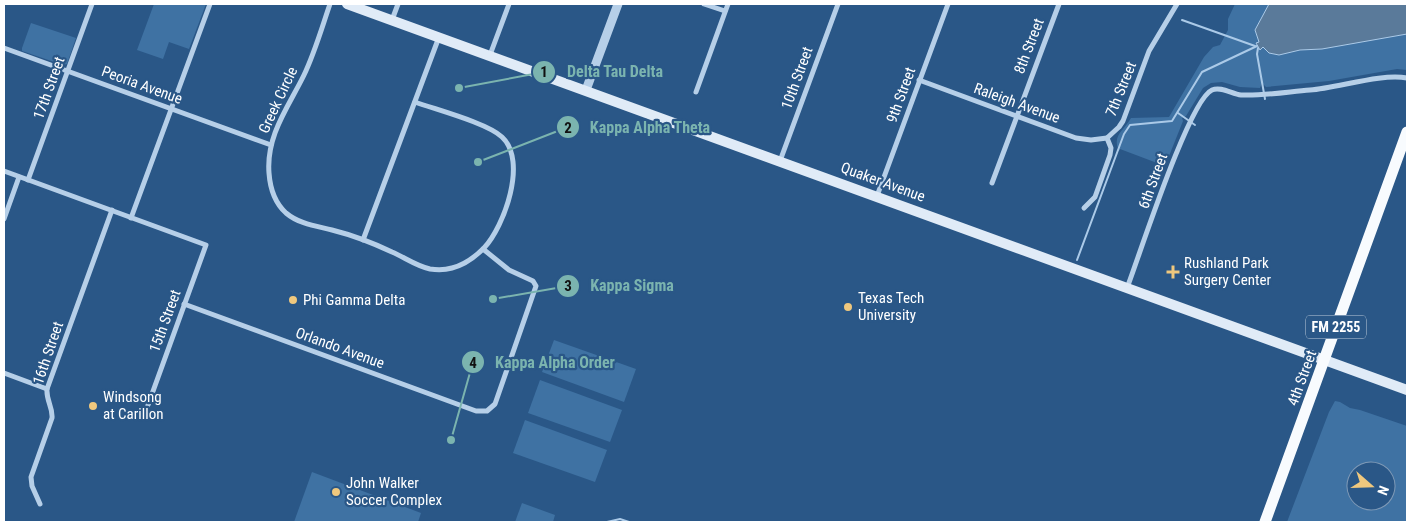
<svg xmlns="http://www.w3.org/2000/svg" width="1411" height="526" font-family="'Roboto Condensed',sans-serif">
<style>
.green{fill:#3f72a3;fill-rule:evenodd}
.water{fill:#5a7a9a;stroke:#abcae8}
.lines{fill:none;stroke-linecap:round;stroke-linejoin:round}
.stream{stroke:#abcae8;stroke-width:2}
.minor{stroke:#b6cfe8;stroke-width:5}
.tertiary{stroke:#b6cfe8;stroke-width:9}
.secondary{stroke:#e0ebf7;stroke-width:10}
.primary{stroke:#f8fbfe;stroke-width:11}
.poi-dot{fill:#efc87e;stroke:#2a5787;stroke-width:2}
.labels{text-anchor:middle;stroke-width:4.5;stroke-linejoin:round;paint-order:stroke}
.shield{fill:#2a5787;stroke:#bfcddb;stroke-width:1}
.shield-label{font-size:14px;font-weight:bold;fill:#fff}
.street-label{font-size:15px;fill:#fff;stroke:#2a5787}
.poi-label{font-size:15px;fill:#fff;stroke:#2a5787;text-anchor:start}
.leader{fill:none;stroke:#7bb4af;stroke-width:2}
.callout-dot{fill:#7bb4af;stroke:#2a5787;stroke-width:2}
.mark-label{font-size:15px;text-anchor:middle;font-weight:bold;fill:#111}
.callout-label{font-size:16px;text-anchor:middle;font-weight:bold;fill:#7bb4af;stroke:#2a5787;stroke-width:4.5;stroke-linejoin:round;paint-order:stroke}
</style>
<rect width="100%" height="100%" fill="#2a5787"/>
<g class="green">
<path d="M154,4H206L189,49L169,42L163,59L137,50Z"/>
<path d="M1235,4H1407V70L1397,69L1329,81L1266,87L1262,83L1260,88L1240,87L1222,82L1211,83L1203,88L1186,116L1182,118L1183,121L1165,166L1120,149L1119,151C1112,135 1123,132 1131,118L1169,117L1204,57L1213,47L1220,45L1228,30V19Z"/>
<path d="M31,23L76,38L67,64L63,65L22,51V48Z"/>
<path d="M554,340L636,369L624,402L542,372Z"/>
<path d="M540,380L622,410L610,442L528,413Z"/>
<path d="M1335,401L1340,402L1350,408L1360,410L1407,426V522H1287L1329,412ZM1356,471H1386V501H1356Z"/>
<path d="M525,420L607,450L595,482L513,453Z"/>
<path d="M312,472L421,513L418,522H294Z"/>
<path d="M522,503L555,515L553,522H515Z"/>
</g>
<path class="water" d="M1269,4H1407V34L1322,49L1300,50L1279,55L1269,53L1263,47L1260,50L1256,43L1259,42L1255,30Z"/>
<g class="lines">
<g class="stream">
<path d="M1182,20L1255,46"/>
<path d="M1258,48L1257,54L1265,99"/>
<path d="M1178,113L1195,125"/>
<path d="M1077,260L1124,134L1130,125L1172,121L1202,72L1257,46"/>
<path d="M607,522L620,519L629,522"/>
</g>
<g class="minor">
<path d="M330,4C322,27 315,52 304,75C289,106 266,135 269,173C270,187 275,203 286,213C299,224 316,226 332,230C352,235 373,243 392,252C404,257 416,266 430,269C437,270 445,270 452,268C464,265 475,257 484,248C504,227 528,161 502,137C487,123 437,110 415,102"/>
<path d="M704,4L725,11"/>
<path d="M392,20L398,4"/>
<path d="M4,48L271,145"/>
<path d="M490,55L509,4"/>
<path d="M919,80L1076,138L1091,140L1107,138"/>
<path d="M696,92L728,4"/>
<path d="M780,161L838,4"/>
<path d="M4,171L206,245L148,405"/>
<path d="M28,180L92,4"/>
<path d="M992,183L1059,4"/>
<path d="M877,196L948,4"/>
<path d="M1084,208L1095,197L1110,155L1111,148L1107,138L1119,127L1123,121L1149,51L1177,4"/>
<path d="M131,218L210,4"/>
<path d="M4,219L19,177"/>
<path d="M363,240L439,37"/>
<path d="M1127,288C1139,257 1189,100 1212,90C1221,86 1232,94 1241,95C1264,96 1287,92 1310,90C1338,88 1381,73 1407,78"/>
<path d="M184,304L476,411H487L495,404L536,286L533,281L509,270L483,249"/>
<path d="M4,373L47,389"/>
<path d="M40,504L32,486L31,477L52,418C53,407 46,401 47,389L112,210"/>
</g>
<path class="tertiary" d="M586,90L618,4"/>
<path class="secondary" d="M347,4L1407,390"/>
<path class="primary" d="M1265,522L1407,132"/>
</g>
<g class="poi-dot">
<path d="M1170.5 264.5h5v5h5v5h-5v5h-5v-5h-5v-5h5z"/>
<circle cx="293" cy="300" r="5"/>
<circle cx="848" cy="307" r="5"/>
<circle cx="93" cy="406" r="5"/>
<circle cx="336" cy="492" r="5"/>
</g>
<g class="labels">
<rect class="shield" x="1306" y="315.5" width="60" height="23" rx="4"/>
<g class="shield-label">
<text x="1336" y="332">FM 2255</text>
</g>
<g class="street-label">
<text transform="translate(1029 46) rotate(-69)" y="5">8th Street</text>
<text transform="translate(797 78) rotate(-70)" y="5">10th Street</text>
<text transform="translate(142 85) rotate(20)" y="5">Peoria Avenue</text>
<text transform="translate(49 88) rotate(-70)" y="5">17th Street</text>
<text transform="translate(1121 89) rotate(-68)" y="5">7th Street</text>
<text transform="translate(901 95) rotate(-70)" y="5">9th Street</text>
<text transform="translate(278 100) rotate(-65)" y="5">Greek Circle</text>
<text transform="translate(1017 103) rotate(20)" y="5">Raleigh Avenue</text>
<text transform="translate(1153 181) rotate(-70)" y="5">6th Street</text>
<text transform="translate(883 182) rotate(20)" y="5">Quaker Avenue</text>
<text transform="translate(165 321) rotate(-70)" y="5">15th Street</text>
<text transform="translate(340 348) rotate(20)" y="5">Orlando Avenue</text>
<text transform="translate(48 353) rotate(-71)" y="5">16th Street</text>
<text transform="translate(1302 378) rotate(-70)" y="5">4th Street</text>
</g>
<g class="poi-label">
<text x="1184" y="268">Rushland Park<tspan x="1184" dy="17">Surgery Center</tspan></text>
<text x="858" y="303">Texas Tech<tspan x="858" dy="17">University</tspan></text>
<text x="303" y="305">Phi Gamma Delta</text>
<text x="103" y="402">Windsong<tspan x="103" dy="17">at Carillon</tspan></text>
<text x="346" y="488">John Walker<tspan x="346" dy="17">Soccer Complex</tspan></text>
</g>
</g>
<path class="leader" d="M459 88L544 72M478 162L568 127M493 299L568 286M451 440L473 362"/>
<g class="callout-dot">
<circle cx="459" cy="88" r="5"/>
<circle cx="478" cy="162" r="5"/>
<circle cx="493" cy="299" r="5"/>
<circle cx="451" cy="440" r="5"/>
<circle cx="544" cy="72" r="12"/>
<circle cx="568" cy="127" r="12"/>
<circle cx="568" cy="286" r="12"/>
<circle cx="473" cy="362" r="12"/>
</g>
<g class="mark-label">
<text x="544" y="77">1</text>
<text x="568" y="133">2</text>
<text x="568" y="291">3</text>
<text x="473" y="368">4</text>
</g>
<g class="callout-label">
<text x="615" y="77">Delta Tau Delta</text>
<text x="650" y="133">Kappa Alpha Theta</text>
<text x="632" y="291">Kappa Sigma</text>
<text x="555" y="368">Kappa Alpha Order</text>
</g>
<rect width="1411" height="526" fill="none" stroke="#ffffff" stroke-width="10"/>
<g transform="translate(1371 486) rotate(110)"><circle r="24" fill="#2a5787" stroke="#7f9ab7"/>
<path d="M0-4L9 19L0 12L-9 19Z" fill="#efc87e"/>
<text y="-8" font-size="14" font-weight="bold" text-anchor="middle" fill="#ffffff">N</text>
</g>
</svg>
